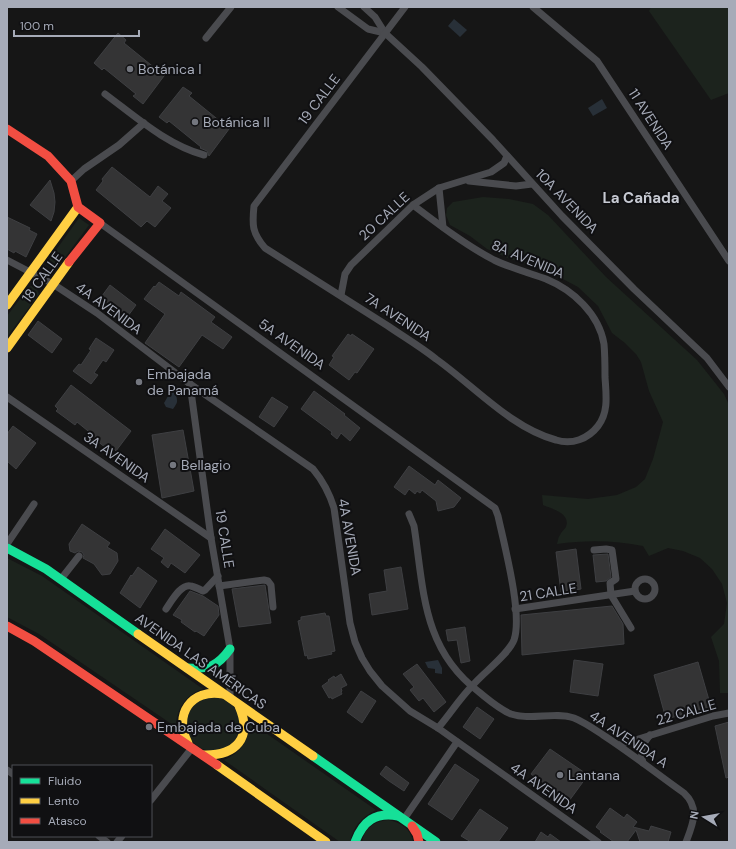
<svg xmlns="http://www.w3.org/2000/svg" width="736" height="849" font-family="'DM Sans',sans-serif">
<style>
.green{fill:#1c231d}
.water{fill:#283038}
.building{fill:#343435;stroke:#3e3f42}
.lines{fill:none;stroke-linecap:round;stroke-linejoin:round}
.street{stroke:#4a4b4f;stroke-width:7}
.fast{stroke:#16e098;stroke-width:9}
.slow{stroke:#ffcf43;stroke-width:9}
.jam{stroke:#f24e42;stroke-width:9}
.poi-dot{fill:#74777f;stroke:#101012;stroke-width:1.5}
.labels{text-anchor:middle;stroke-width:4;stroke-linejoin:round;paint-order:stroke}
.poi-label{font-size:14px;fill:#a6abb8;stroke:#101012;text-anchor:start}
.street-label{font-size:14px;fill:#a6abb8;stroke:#101012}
.neighbourhood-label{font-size:15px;font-weight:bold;fill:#c7cad3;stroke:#101012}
</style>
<rect width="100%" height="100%" fill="#161616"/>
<g class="green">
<path d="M651,7H729V93L711,100L649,11Z"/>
<path d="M483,197L509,199L533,204L548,215L606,277L697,360L724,394L729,405V693H720L719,661L711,637L724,624L727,603L722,584L712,569L700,558L683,551L668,548L649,556L643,546C615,540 585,540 557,544C558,541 558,537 560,535C561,532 564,530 566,527C571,513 552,509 543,505L542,495L588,499L617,495L636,487L645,479L653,459L663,422L649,391L641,362L636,354L625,343L612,333L598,306L578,287L544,269L510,259L487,249L470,236L450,225L446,215L447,208L453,202Z"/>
<path d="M79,218L89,225L55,271L46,264Z"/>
<path d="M31,286L36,287L39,294L7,337V316L29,287Z"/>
<path d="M7,558L42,576L203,689C186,694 176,709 176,727L39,634L7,617Z"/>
<circle cx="213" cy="724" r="27"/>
<path d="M250,722L376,810C362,817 353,826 350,842H340L224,760C241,753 249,740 250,722Z"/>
<path d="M388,820C400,822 411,829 413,842H362C364,828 375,821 388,820Z"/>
</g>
<g class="water">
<path d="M454,19L467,30L460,37L448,26Z"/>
<path d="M602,99L607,108L593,116L588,108Z"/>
<path d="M173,390L176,392C176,401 180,400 173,409L166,407L164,403L171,391Z"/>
<path d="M438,660L442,668V674L435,673V669L428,668L425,662Z"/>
</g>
<g class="building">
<path d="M118,33L126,40L124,43L156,69L159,66L167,72L143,104L133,96L136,94L104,68L102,70L94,63Z"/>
<path d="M183,87L192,93L189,96L221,122L224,119L232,125L209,156L207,151L200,148L201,147L169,121L167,123L159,117Z"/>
<path d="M112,167L150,197L158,186L168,194L162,201L171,208L155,227L147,221L141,227L96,190L103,181L102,179Z"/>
<path d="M50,180L54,193L55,202L54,212L51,221L30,205Z"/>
<path d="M7,217L30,228L29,230L37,234L26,257L15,251L14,253L7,249Z"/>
<path d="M159,282L179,296L181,292L215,317L211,322L232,337L223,349L202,335L179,367L145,343L165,314L144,299L154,286L155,287Z"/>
<path d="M110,285L136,305L125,320L99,300Z"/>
<path d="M38,321L62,339L52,353L28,335Z"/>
<path d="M348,334L351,336L352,334L374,349L357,373L355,372L349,380L329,365L334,357L332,356Z"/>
<path d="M96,338L114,350L106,362L103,360L94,373L98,375L91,384L73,371L79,364L81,365L91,350L89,349Z"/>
<path d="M71,385L131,431L116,451L113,448L110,451L92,437L93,435L77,422L75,425L56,411L58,409L55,406Z"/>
<path d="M314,391L345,414L344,415L360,428L350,441L341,433L337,439L331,434L332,432L301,409Z"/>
<path d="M272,397L288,407L274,427L259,417Z"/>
<path d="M13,426L36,443L16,469L7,461V434Z"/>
<path d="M183,430L194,491L162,498L152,435Z"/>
<path d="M409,466L435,485L438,480L461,498L454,507L438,511L436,501L422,490L420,493L417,491L415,494L409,489L405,495L394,487Z"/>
<path d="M82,524L110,543L107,547L117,553L118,561L110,574L102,575L94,564L83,558L84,555L82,552L78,551L75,553L70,551L69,544Z"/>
<path d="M165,529L200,555L185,573L171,563L168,568L161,562L164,558L151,549Z"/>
<path d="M576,549L581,589L561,592L556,552Z"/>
<path d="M608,554L611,577L606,581L596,582L593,555Z"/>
<path d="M138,567L157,581L140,608L120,593L131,575L132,576Z"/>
<path d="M401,567L408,609L372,615L369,594L387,591L384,570Z"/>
<path d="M265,585L271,623L239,627L232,589Z"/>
<path d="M190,591L203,596L218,606L219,615L204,636L196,631L195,632L181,622L182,620L173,615Z"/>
<path d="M612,606L623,624L624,644L522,655L521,615Z"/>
<path d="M325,613L326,616H329L335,651L331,652L332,654L308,659L307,655L305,656L298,621L301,620V617Z"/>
<path d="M465,627L470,661L461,663L457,640L448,641L446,630Z"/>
<path d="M574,660L603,664L598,696L570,692Z"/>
<path d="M698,662L711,707L666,719L654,675Z"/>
<path d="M417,664L446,702L434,712L423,698L419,701L410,690L414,687L403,674Z"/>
<path d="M341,674L347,685L341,688L342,691L341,692L342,694L332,699L331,697L329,698L322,686L329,681L328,680L334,676L335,678Z"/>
<path d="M361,691L376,701L362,723L347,712Z"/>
<path d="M477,707L494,719L480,739L463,727Z"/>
<path d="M729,722V777L726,778L715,726Z"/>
<path d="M550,749L588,775L569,801L531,774Z"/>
<path d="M455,764L479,780L452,820L428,804Z"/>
<path d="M386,766L409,783L404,791L389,781L380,774Z"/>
<path d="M610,808L624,818L627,814L637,822L633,827L649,831L651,826L671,832L668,842H640L636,830L627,842H614L600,832L601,831L596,827Z"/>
<path d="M480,809L508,828L498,842H471L461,836Z"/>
<path d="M541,832L548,837L550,834L561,842H535Z"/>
</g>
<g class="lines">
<g class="street">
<path d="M338,7L368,29L385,33"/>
<path d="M364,7L375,17L385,33L422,67L493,140L562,216L634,289L707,358L729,387"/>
<path d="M405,7L254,206C252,225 252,233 265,248C306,274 347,300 388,326C404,337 421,347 436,359C473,385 511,428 556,440C572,445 588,439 598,426C609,412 606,394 605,377C605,366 605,355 604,344C599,314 573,290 546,279C529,273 511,268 494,260C467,246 438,224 413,205"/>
<path d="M533,7L597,61L729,261"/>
<path d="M206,38L231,7"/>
<path d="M105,94C136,117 167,145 204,155"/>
<path d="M71,181L84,169L119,145L144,123"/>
<path d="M469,181L516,186L532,184"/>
<path d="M439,188L443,227"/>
<path d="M100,223L495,508L498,516C504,544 523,614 514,640C508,655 484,672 473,685C460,698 450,714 438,728"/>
<path d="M7,260L53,284L97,313L190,384L313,469C323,481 329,492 334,508L350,623L355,642L362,658L370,671L382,686L410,711L438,728L598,842"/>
<path d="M341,295L345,274L351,265L413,205L439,188L491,172L504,163L507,156"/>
<path d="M190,384L211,538L230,649V699"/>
<path d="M7,397L211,538"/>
<path d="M409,514L414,526C424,590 422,649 479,692C489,700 499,709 511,714C532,721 554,711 574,718C584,722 594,729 603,735C631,753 657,774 684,793C700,808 693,824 686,842"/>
<path d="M7,544L34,504"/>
<path d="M594,550L606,549L612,550L616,579L610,583L611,595L631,628"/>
<path d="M61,579L79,556"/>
<circle cx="645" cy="589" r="10"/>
<path d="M219,586L264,580L268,581L271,585L273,607"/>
<path d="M166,609C171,602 181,583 191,586C195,587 199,589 203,591L205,590L218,576"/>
<path d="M515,609L635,591"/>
<path d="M619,745L713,716L729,713"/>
<path d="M643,763C640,750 641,746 650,735"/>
<path d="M7,770L13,774"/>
<path d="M151,800L192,748"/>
<path d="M404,819L457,742"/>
<path d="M99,836L107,842"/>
<path d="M117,842L122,836"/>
</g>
<g class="fast">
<path d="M7,548L46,569L138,634"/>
<path d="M187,668C209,669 217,667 230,649"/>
<path d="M313,756L436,842"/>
<path d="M355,842C363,821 375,812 398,816"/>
</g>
<g class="slow">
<path d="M7,305L78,207"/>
<path d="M7,348L69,262"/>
<path d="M138,634L313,756"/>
<path d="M188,743C173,715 191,688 223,694"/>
<path d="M203,755C236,756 253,738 239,706"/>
<path d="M217,765L326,842"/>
</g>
<g class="jam">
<path d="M7,129L48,156L71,181L78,207L100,223L69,262"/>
<path d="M7,626L34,641L217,765"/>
<path d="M412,826L417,834L419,842"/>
</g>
</g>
<g class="poi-dot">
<circle cx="130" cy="69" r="4"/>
<circle cx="195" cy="122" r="4"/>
<circle cx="139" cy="382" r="4"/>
<circle cx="173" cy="465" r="4"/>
<circle cx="149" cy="727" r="4"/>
<circle cx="560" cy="775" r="4"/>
</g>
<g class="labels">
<g class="poi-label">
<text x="138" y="74">Botánica I</text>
<text x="203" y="127">Botánica II</text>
<text x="147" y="379">Embajada<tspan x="147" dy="16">de Panamá</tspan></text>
<text x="181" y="470">Bellagio</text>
<text x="157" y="732">Embajada de Cuba</text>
<text x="568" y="780">Lantana</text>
</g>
<g class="street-label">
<text transform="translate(319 99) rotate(-53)" y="5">19 CALLE</text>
<text transform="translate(651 119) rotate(57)" y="5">11 AVENIDA</text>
<text transform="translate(567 201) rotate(46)" y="5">10A AVENIDA</text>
<text transform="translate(384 216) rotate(-43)" y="5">20 CALLE</text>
<text transform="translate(528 259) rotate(23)" y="5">8A AVENIDA</text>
<text transform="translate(42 277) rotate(-54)" y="5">18 CALLE</text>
<text transform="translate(109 308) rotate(36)" y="5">4A AVENIDA</text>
<text transform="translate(398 317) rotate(33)" y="5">7A AVENIDA</text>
<text transform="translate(292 344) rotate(35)" y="5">5A AVENIDA</text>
<text transform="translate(117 457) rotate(35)" y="5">3A AVENIDA</text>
<text transform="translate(350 537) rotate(80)" y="5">4A AVENIDA</text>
<text transform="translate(225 539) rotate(81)" y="5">19 CALLE</text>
<text transform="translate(548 592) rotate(-9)" y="5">21 CALLE</text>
<text transform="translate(201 661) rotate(35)" y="5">AVENIDA LAS AMÉRICAS</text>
<text transform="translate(686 712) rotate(-16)" y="5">22 CALLE</text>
<text transform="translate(629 739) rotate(34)" y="5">4A AVENIDA A</text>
<text transform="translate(544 788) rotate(35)" y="5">4A AVENIDA</text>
</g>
<g class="neighbourhood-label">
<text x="641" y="203">La Cañada</text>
</g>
</g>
<rect width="736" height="849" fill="none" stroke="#a6abb8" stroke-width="16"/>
<rect x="12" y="765" width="140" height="72" fill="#101012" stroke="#4c4e54"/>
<rect x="20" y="778" width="20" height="6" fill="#16e098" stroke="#4c4e54"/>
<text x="48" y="785" font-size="12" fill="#a6abb8">Fluido</text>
<rect x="20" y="798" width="20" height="6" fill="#ffcf43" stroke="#4c4e54"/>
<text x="48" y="805" font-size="12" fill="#a6abb8">Lento</text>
<rect x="20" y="818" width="20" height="6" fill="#f24e42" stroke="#4c4e54"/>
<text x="48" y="825" font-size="12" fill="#a6abb8">Atasco</text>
<g transform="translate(704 817) rotate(281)" stroke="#101012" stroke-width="3" paint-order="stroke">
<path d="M0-3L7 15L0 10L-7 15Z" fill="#a6abb8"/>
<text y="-6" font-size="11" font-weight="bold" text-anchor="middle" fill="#a6abb8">N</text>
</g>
<path d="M14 30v6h125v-6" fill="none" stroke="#a6abb8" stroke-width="2"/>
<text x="20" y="30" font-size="12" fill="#a6abb8" stroke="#101012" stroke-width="3" paint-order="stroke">100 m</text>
</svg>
